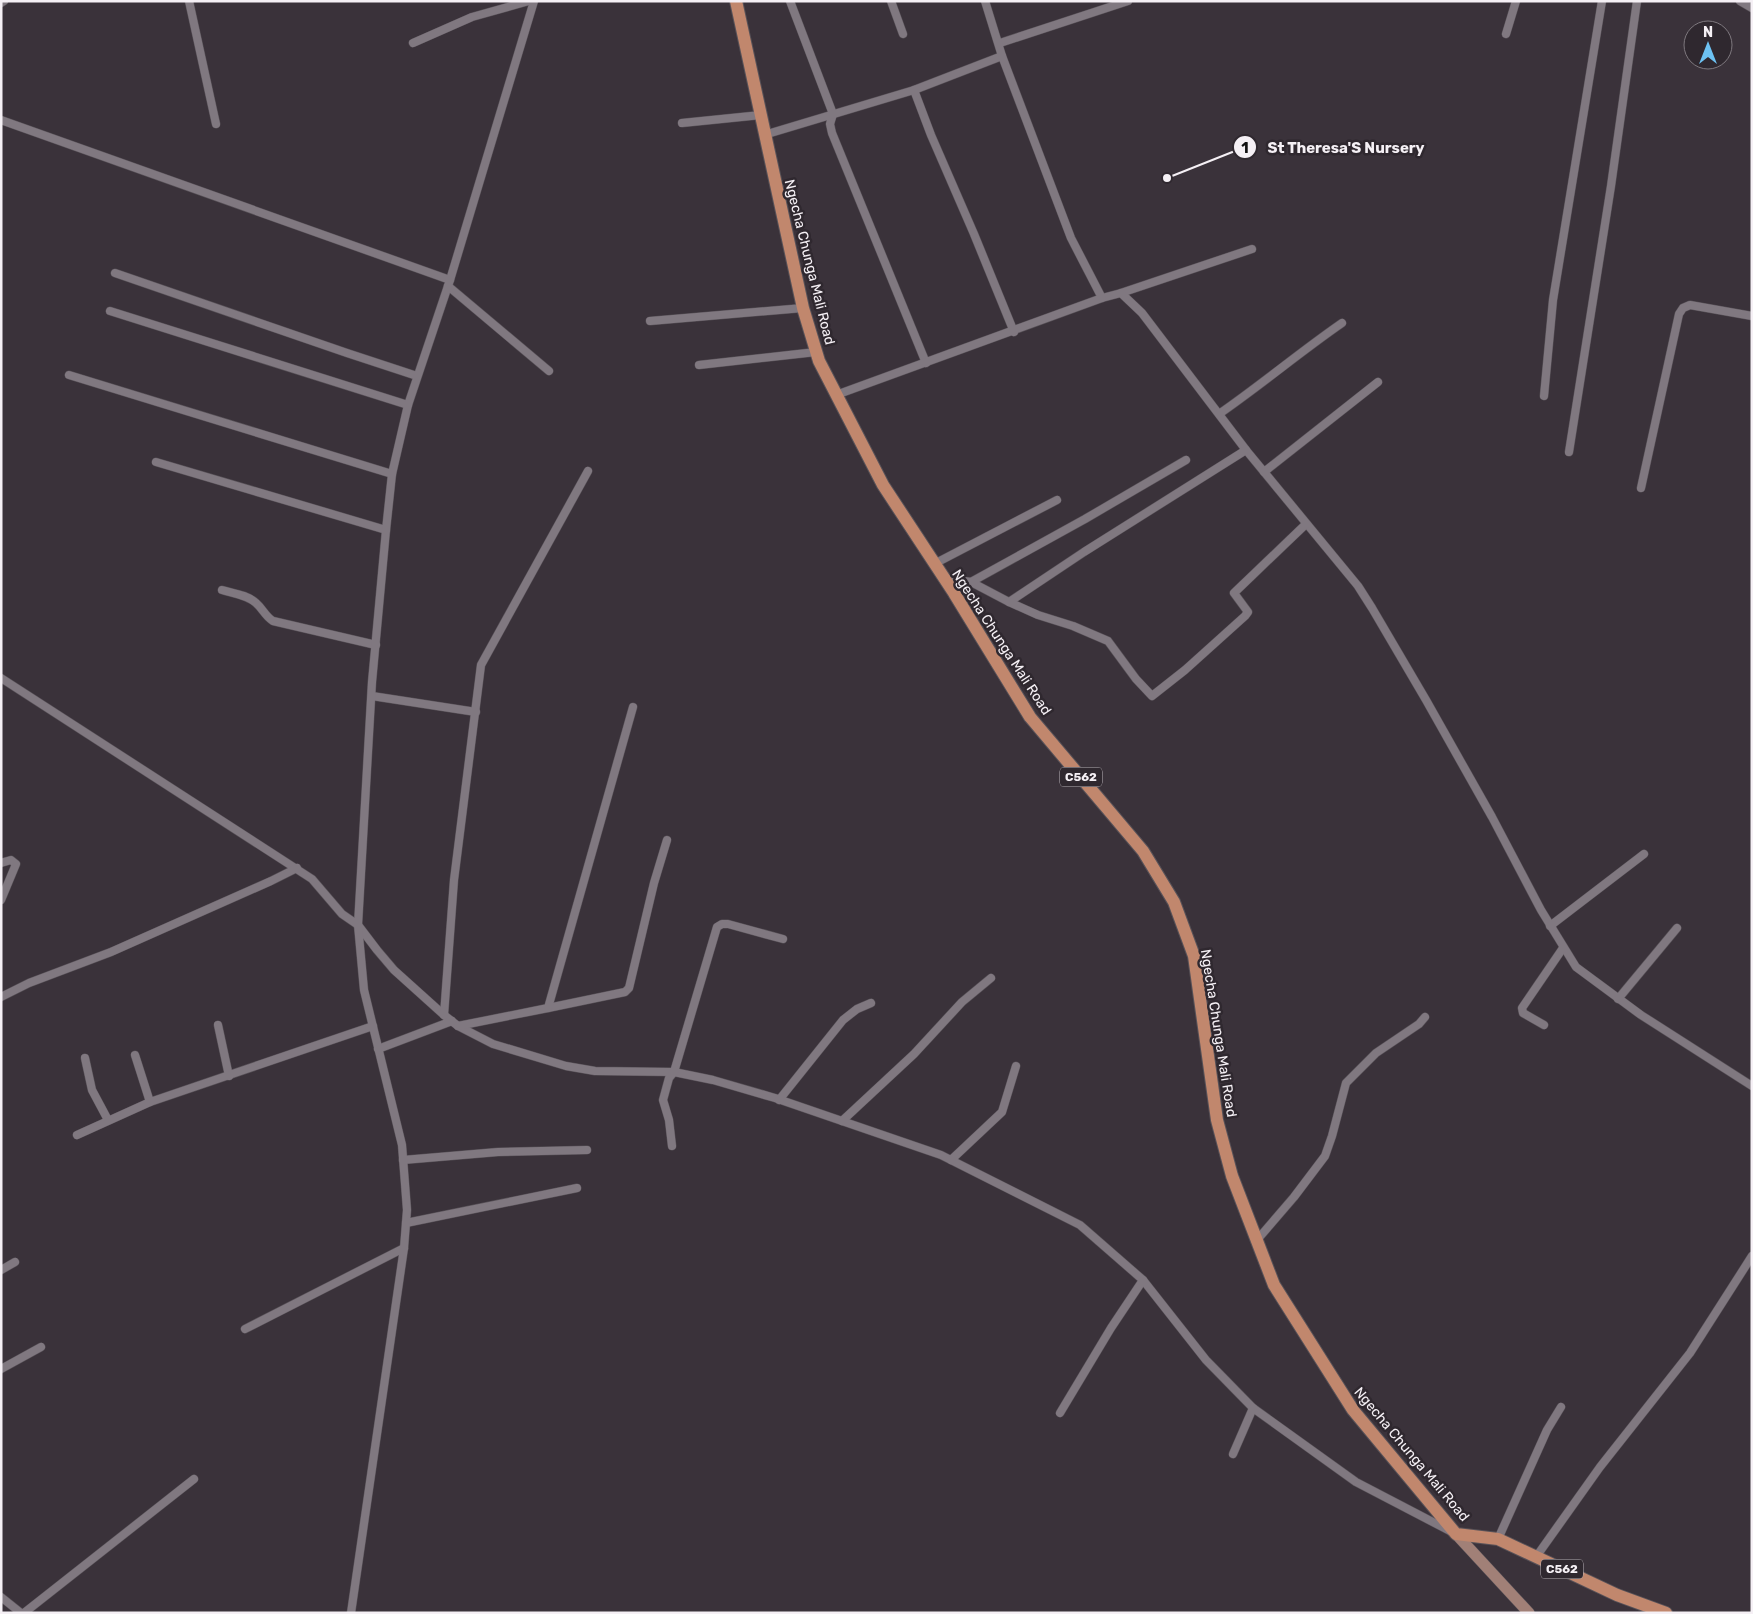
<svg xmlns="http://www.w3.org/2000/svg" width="1753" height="1614" font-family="Rubik,sans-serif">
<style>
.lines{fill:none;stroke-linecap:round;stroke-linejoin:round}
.street-casing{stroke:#585258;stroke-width:9}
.secondary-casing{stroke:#585258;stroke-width:12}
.primary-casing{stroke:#585258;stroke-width:14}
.street{stroke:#807880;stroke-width:8}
.secondary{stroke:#a18077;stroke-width:11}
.primary{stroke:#c1876d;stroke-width:12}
.labels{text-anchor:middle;stroke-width:5;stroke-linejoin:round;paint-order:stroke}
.shield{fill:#2f282f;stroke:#bab4ba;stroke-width:1}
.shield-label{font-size:12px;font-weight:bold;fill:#f5f0f5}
.street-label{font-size:14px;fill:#f5f0f5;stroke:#2f282f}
.leader{fill:none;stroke:#f5f0f5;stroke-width:2}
.callout-dot{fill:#f5f0f5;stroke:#2f282f;stroke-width:2}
.mark-label{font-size:15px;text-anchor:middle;font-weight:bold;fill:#111}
.callout-label{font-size:15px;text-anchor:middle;font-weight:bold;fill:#f5f0f5;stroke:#2f282f;stroke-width:5;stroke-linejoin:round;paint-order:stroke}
</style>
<rect width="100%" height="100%" fill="#3a323a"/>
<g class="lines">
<defs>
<g id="street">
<path d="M189,1L216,124"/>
<path d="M790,1L833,114L830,124L832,133L926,363"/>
<path d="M891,1L903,34"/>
<path d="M1740,1L1752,8"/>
<path d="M1,3L4,1"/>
<path d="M1506,34L1516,1"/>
<path d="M413,43L472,17L529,1"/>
<path d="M1000,43L1128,1"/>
<path d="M914,90L931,135L974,234L1014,332"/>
<path d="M1,120L450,280"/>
<path d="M682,123L761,115"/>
<path d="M764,135L914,90L1002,56"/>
<path d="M115,273L347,353L417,376"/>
<path d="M448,286L549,371"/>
<path d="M1121,293L1252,249"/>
<path d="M1102,298L1121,293L1142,313L1246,450L1358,586L1372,608L1426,700L1492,817L1541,910L1576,967L1641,1015L1752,1086"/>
<path d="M110,311L408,405"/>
<path d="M650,321L803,308"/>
<path d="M699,365L816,352"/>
<path d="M69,375L392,474"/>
<path d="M836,395L1102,298L1071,238L1002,56L985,1"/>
<path d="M1544,396L1553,300L1602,1"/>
<path d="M1219,414C1261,385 1300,352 1342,323"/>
<path d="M1569,452L1611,186L1637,1"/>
<path d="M156,462L386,530"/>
<path d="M1264,472L1378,382"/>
<path d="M1641,488L1679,314L1683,308L1690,305L1752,316"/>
<path d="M934,564L1057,500"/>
<path d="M943,578L971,582L1009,602L1084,552L1246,450"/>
<path d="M971,582L1085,519L1186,460"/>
<path d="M222,590C232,593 248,595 256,603C263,609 265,616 273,621L376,645"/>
<path d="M1009,602L1038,615L1073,626L1108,641L1136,679L1152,696L1185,670L1245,616L1248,612L1234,593L1306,524"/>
<path d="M1,678L312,879L342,914L358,925L377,950L394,970L444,1015L458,1026L493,1044L566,1066L595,1071L674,1072L713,1080L775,1098L941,1155L1080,1225L1143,1280L1206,1360L1253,1408L1356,1482L1450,1531"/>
<path d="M372,696L476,712"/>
<path d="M1,863L11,860L16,864L1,900"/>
<path d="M1550,926L1644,854"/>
<path d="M1,997L29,983L111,952L271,881L297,868"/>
<path d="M1618,999L1677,928"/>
<path d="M548,1008L625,992L629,988L654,883L667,840"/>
<path d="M444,1015L454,880L481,665L588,471"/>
<path d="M218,1025L229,1076"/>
<path d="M1544,1025L1523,1013L1522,1008L1563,948"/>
<path d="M458,1026L548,1008L633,707"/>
<path d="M378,1049L452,1021"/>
<path d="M135,1055L150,1102"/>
<path d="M85,1058L92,1090L108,1120"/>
<path d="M779,1100L843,1020L857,1009L871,1003"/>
<path d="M842,1121L914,1054L962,1002L991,978"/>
<path d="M77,1135L150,1102L373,1026"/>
<path d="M672,1146L669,1120L663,1100L669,1078L674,1072L717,927L722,924H728L783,939"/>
<path d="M403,1160L498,1152L587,1150"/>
<path d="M951,1160L1002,1112L1016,1066"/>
<path d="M406,1223L577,1188"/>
<path d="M1257,1240L1294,1197L1325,1156L1332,1136L1346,1083L1376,1053L1419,1024L1425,1017"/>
<path d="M1,1270L15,1262"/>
<path d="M245,1329L404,1248"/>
<path d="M1,1369L41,1347"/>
<path d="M1060,1413L1111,1328L1143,1280"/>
<path d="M1233,1454L1253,1408"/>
<path d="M1498,1539L1547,1430L1561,1407"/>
<path d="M1536,1557L1600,1467L1690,1353L1752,1256"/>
<path d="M1,1597L21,1613"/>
<path d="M24,1613L194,1479"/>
<path d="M351,1613L404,1248L407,1210L402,1145L364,990L358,925L372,682L386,530L392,474L408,405L450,280L534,1"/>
</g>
<path id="secondary" d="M1456,1534L1529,1613"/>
<path id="primary" d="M736,1L803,308L819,361L883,485L954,593L1030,717L1143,851L1174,902L1194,956L1217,1120L1232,1176L1274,1285L1353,1410L1456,1534L1498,1539L1617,1595L1666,1613"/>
</defs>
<use href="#street" class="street-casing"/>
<use href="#secondary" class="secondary-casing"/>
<use href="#primary" class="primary-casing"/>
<use href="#street" class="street"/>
<use href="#secondary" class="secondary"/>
<use href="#primary" class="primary"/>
</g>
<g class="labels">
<g class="shield">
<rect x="1060" y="767.5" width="42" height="19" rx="4"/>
<rect x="1541" y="1559.5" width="42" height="19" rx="4"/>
</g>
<g class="shield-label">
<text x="1081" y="781">C562</text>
<text x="1562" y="1573">C562</text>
</g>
<g class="street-label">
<text transform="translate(810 262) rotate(76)" y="5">Ngecha Chunga Mali Road</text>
<text transform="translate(1002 642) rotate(57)" y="5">Ngecha Chunga Mali Road</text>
<text transform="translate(1219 1033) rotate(81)" y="5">Ngecha Chunga Mali Road</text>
<text transform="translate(1412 1454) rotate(50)" y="5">Ngecha Chunga Mali Road</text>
</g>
</g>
<path class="leader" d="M1167 178L1245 147"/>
<g class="callout-dot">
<circle cx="1167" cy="178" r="5"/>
<circle cx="1245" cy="147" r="12"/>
</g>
<g class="mark-label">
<text x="1245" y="153">1</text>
</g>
<g class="callout-label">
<text x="1346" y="153">St Theresa'S Nursery</text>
</g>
<rect width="1753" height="1614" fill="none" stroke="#f5f0f5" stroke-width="5"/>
<g transform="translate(1708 45)"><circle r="24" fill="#2f282f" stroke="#7e787e"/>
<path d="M0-4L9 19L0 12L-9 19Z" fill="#6dc2f3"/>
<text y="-8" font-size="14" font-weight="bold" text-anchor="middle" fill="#f5f0f5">N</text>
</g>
</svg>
